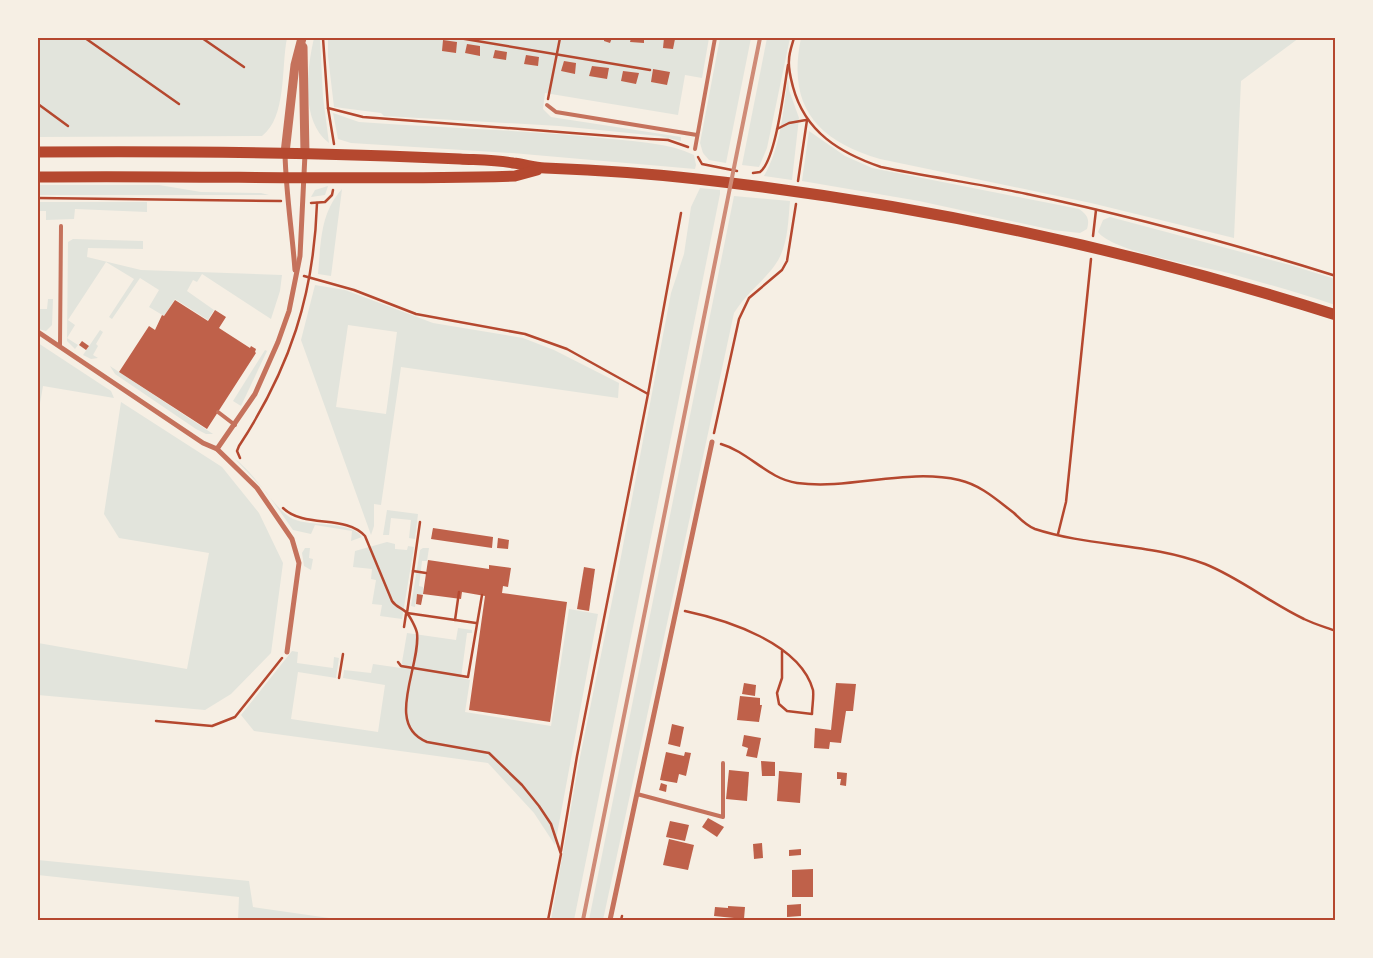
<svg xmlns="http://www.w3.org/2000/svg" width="1373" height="958" font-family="Karla,sans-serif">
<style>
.green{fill:#e2e4dc;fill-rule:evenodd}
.building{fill:#bf614a}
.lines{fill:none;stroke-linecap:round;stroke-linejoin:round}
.path{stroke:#b5482f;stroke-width:2.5}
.service{stroke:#c5725c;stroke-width:4}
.minor{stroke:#c5725c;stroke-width:5}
.tertiary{stroke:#c5725c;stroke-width:9}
.primary{stroke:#b5482f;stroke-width:11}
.rail{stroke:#cf8b77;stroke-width:4}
.neatline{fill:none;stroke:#b5482f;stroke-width:2}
</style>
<rect width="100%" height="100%" fill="#f6efe4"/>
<g class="green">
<path d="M38,38H287C281,67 287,117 262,136L38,137Z"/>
<path d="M314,38H320L323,97L329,143C300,121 307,69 314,38Z"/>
<path d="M328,38H709L702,78L685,75L678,115L545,93L543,109L551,117L681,137V141L659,136L559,126L384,116L381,113L334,107L328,56Z"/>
<path d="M720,38H751L726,163L709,160L703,153L700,143Z"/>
<path d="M767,38H790L767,148L759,167L742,165Z"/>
<path d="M801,38H1299L1241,81L1234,238L1091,203L880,159C816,140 787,106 801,38Z"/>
<path d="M788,78L789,90L799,118L792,180L764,176C781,147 783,111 788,78Z"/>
<path d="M333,113L359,122C443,128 528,130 612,139C639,142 669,143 694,155L696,165L695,169L512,153L351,143L338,139Z"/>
<path d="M809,131L845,156L872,168L1079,209C1087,215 1090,218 1087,229L1080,233L1053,230L919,201L802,181Z"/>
<path d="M38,185H159L201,192L261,193L269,195H38Z"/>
<path d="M328,186L325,195L311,197L315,190Z"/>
<path d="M700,188L720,190V194L574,920H551L579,762L619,567L671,293L684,254L691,207Z"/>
<path d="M342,189L331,276L318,274C321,243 320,213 342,189Z"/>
<path d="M734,196L790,201C788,223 788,247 775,265C762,283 747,292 734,313L603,920H589Z"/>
<path d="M38,202H147V212L75,209L74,219L46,220V211H38Z"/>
<path d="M1110,217L1290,265L1335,279V305C1300,293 1264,283 1228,273C1201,266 1113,252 1098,232L1103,220Z"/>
<path d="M73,239L143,241V249L88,248L87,257L141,270L282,275L280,291L271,319L202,274L197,282L193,280L187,291L214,310L208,320L175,299L164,316L149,307L159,290L140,278L112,319L109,317L134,279L106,262L68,320L75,325L67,338L78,345L75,349L67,341L68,242Z"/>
<path d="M315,285L345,290L433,323L523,338L554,350L619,383L618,398L401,367L381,505L374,504V526L371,535L301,340ZM348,325L397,332L386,414L336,407Z"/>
<path d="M48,299H53L52,325L46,331L38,329V309H47Z"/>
<path d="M100,330L103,332L96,344L98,346L93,355L98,358L91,359L83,355Z"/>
<path d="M38,343L111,391L114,398L43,386L38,415Z"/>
<path d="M265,350L267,351L241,406L233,401Z"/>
<path d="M110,366L119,372L213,434H206L196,429L115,374Z"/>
<path d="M121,402L222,467L259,513L283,563L271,653L231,694L205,710L38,695V643L187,669L209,553L119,538L104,514Z"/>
<path d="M235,459C254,472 277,512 293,519C311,527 352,521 362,537L351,541L352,531L315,525L311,534L293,530L267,493Z"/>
<path d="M387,510L418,514L415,539L409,538L411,520L391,518L389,535H383Z"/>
<path d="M387,542L395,544V549L407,550L408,546L414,547L402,619L380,616L382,605L372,604L376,580L371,579L372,569L353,567L355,551Z"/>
<path d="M305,548H310L309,558L313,559L311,570L304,566L302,553Z"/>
<path d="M423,548H429L427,561H422L419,586L423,587V595L417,594L415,607L411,606L420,550Z"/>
<path d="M569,609L598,614L555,845L534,813L488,763L254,731L241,715L292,651L298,652L297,663L333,668L334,657L339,658L336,678L298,672L291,719L378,732L385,685L343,678L344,670L371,673L373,664L401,668L407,633L456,640L458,628L472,630V633H467L461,678L470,680L465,712L551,726Z"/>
<path d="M38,860L249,881L253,907L343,920H238L239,897L38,875Z"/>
</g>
<g class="building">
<path d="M604,38H612L610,43L604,41Z"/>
<path d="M631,38H644V43L630,42Z"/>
<path d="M664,38L675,39L673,49L663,48Z"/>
<path d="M443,40L457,42L456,53L442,51Z"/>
<path d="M467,44L480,46V56L465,53Z"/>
<path d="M495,50L507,52L506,60L493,58Z"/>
<path d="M526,55L539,57L538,66L524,64Z"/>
<path d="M564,61L576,63L575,74L561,71Z"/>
<path d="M592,66L609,68L607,79L589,76Z"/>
<path d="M653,69L670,72L667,85L651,82Z"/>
<path d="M623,71L639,73L636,84L621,81Z"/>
<path d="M175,300L208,321L215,310L226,317L219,328L250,348L251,346L256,349L255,352L256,353L207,429L119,372L149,326L155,330L162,315L164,316Z"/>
<path d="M82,341L89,346L86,350L79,345Z"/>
<path d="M433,528L493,537L492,548L431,539Z"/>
<path d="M498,538L509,540L508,549L497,548Z"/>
<path d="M428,560L489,569V565L511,568L508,587L503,586L502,593L567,602L550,722L469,710L485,596L462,592L461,599L423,594Z"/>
<path d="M584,567L595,569L589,611L577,609Z"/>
<path d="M417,594L423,595L421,605L416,604Z"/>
<path d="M744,683L756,685L755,696L742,694Z"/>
<path d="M836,683L856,684L853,711H846L841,743L830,742L829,749L814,748L815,728L831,730Z"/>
<path d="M740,696L760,698V705H762L759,722L737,720Z"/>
<path d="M672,724L684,727L680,747L668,744Z"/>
<path d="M744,735L761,738L757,758L746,756L748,748L742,746Z"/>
<path d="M666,752L684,756L685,752L691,753L686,776L679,774L677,783L660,780Z"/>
<path d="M761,761L775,762V776H762Z"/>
<path d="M729,770L749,772L747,801L726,799Z"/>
<path d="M779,771L802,773L800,803L777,801Z"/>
<path d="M837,772L847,773L846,786L840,785L841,779H837Z"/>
<path d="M661,783L667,785L666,792L659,790Z"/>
<path d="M708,818L724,827L717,837L702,827Z"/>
<path d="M670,821L689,825L685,841L666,837Z"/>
<path d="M669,839L694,845L688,870L663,865Z"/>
<path d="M762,843L763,858L754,859L753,844Z"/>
<path d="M801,849V855L789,856V850Z"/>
<path d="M813,869V897H792V870Z"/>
<path d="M801,904V916L787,917V905Z"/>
<path d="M728,906L745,907L744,919L714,916L715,907L728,908Z"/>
</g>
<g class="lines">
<g class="path">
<path d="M85,38L179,104"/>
<path d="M202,38L244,67"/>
<path d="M323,38L328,108L334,144"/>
<path d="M459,38L650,70"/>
<path d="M794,38C792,45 789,53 789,60C788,69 791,79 793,87C805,132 840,153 881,167C930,177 979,184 1027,194C1131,216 1234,244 1336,276"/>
<path d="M548,99L560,38"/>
<path d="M38,104L68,126"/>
<path d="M328,108L363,117L650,139L668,140L688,147"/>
<path d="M777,129L789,123L806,120"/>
<path d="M698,157L702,164L737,171"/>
<path d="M753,173L760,172C776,160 784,88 788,65"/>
<path d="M798,181L807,120"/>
<path d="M38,198L281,201"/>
<path d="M311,203L325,202L332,195L333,190"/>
<path d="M1093,236L1096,210"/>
<path d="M304,276L354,290L416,314L525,334L567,349L648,394L681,213"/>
<path d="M714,433L739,319L749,298L782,270L787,261L796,204"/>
<path d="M721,444C749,452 768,479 797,483C851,490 906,468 959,480C981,485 997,500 1014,513C1020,519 1027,526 1035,529C1090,547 1150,543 1205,564C1240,578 1270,603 1304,619C1314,624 1325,627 1336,631"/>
<path d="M240,458L237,451L239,446C290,368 314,295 317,203"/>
<path d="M283,508C305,529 345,514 365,536L392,601C396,607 402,608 406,612C410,616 416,628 417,633C421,666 384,725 427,742L489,753L522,785L539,806L551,824L561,854L548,920"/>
<path d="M420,522L407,613L476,623"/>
<path d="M1058,534L1066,502L1091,259"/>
<path d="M413,571L426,573"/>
<path d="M685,611C727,620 800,643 813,690C814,697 812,707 812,714L787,711L779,704L777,693L782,678V651"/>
<path d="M455,620L459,592"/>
<path d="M404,627L406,614"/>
<path d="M398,662L401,666L468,677L482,595"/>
<path d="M339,678L343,654"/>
<path d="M156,721L212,726L235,717L282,658"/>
<path d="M561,851L577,756L648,394"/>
<path d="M621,920L622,916"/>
</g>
<g class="service">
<path d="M547,105L556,112L697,135"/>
<path d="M695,149L715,38"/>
<path d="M60,346L61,226"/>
<path d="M218,412L235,425"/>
<path d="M637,794L723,817V763"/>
</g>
<g class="minor">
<path d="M285,154C286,193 292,231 295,270"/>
<path d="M38,332L203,443L217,449"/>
<path d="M287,652L299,563L292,539L257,488L217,449L255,394L278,342L289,311L300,256L305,154"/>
<path d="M610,920L712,442"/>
</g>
<g class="tertiary">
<path d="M303,47L305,154"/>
<path d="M285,153L295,65L302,38"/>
</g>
<g class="primary">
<path d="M38,152C178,151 320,152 460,159C478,160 496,160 513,163C524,164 534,168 545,168C596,170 646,173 697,179C912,203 1129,249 1336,315"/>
<path d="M38,177C197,175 356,181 515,176L537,170"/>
</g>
<path class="rail" d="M583,920L760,38"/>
</g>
<rect width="1373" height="958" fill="none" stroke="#f6efe4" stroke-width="78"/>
<rect x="39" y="39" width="1295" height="880" class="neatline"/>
</svg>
